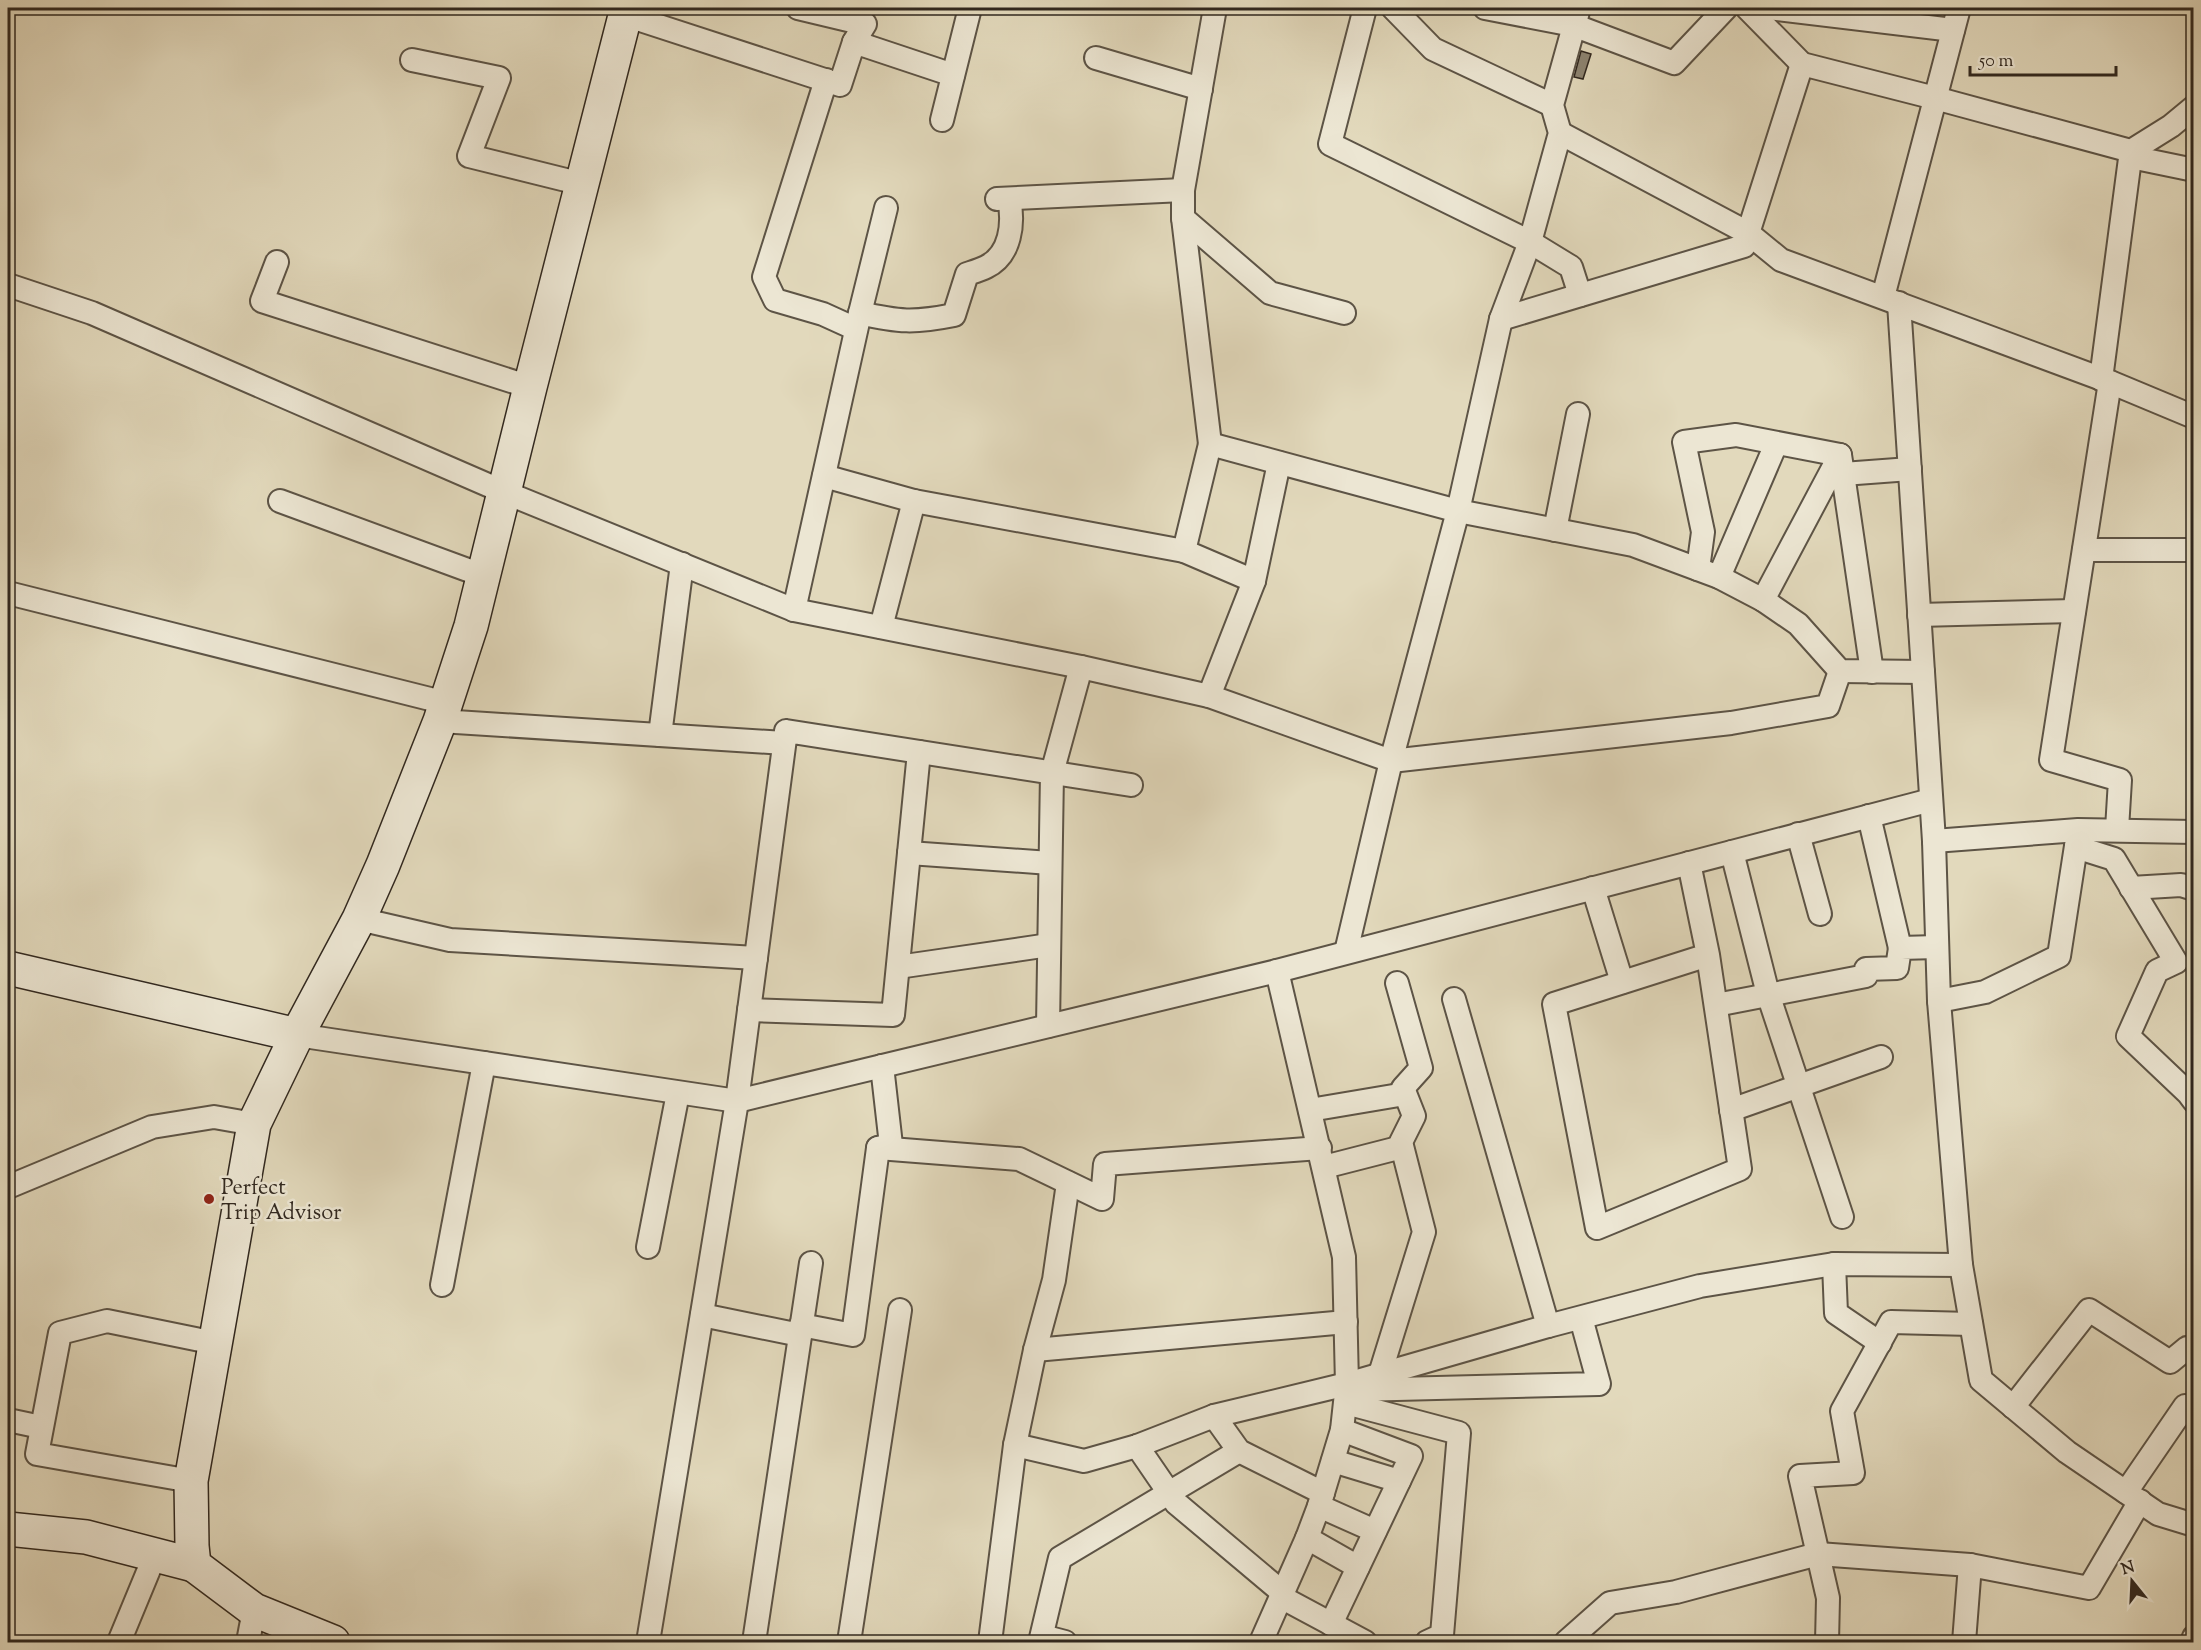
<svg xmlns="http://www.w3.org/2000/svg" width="2201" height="1650" font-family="'Sorts Mill Goudy',serif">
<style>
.building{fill:#8d8471;stroke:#31281f;stroke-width:1.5}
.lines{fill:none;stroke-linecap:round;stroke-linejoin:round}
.street-casing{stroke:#5d5446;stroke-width:26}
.secondary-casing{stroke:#31281f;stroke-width:36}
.street{stroke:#ece6d3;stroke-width:22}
.secondary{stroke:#ece6d3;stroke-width:33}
.poi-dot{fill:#8f2418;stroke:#ece6d3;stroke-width:2}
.labels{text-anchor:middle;stroke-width:5;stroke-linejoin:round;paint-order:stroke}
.poi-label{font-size:22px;fill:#31281f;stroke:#ece6d3;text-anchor:start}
</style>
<rect width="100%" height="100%" fill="#e2d9bc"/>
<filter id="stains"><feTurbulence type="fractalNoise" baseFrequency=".00333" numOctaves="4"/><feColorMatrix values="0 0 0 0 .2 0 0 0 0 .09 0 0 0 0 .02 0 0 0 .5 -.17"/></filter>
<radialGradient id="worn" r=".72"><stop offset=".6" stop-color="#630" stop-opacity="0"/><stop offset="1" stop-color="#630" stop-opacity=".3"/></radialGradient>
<path class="building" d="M1581,51L1591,54L1583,79L1574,77Z"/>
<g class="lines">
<defs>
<g id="street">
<path d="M798,8L865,24L854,42"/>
<path d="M1365,8L1330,144L1530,242L1571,267L1580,295"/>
<path d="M1393,8L1433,49L1552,105"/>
<path d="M1485,8L1573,25L1674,63L1726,8"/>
<path d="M1747,8L1802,64L1935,98L2131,151L2171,126L2194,107"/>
<path d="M1768,8L1953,30"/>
<path d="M625,15L840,85L854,42L953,75"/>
<path d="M1096,58L1201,89"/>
<path d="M412,60L499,78L469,156L582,184"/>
<path d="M826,80L764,277L775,300L823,314L856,329"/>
<path d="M942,120L970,8"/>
<path d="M1560,133L1748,233L1781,260L2110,382L2194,417"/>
<path d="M2131,157L2194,170"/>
<path d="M997,199L1183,190"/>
<path d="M1183,218L1270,293L1344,313"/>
<path d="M277,262L262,301L530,387"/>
<path d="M8,285L92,313L504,492L794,610L1081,667L1209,696L1391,761L1731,723L1828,706L1840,671"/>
<path d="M1883,297L1959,8"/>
<path d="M1899,303L1934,841L1939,1001L1961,1265L1981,1380L2067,1452L2158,1514L2194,1525"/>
<path d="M860,313L886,208"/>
<path d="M1501,319L1744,246L1802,64"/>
<path d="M2101,379L2131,151"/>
<path d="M2110,382L2051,760L2120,780L2117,829"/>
<path d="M1210,444L1183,218V190L1215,8"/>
<path d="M1843,474L1872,672"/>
<path d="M824,476L914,501L1184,551L1254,581"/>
<path d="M280,501L484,576"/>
<path d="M1555,530L1578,414"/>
<path d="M2084,550H2194"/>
<path d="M1184,551L1210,444L1458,511L1633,545L1719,577L1763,600L1798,624L1840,671L1923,672"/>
<path d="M1698,569L1703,532L1684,442L1736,435L1840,455L1843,474L1910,469"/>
<path d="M1719,577L1776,444"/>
<path d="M8,593L446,703"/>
<path d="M1763,600L1840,455"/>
<path d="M794,610L860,313C899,322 914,323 954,315L967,274C973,272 980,270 986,267C1011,255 1014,223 1009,199"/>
<path d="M1919,615L2074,611"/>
<path d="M881,627L914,501"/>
<path d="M1209,696L1254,581L1279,463"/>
<path d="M440,721L784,743"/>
<path d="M660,735L682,564"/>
<path d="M1869,816L1900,948"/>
<path d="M1798,834L1820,914"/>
<path d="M1934,841L2078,830L2194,832"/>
<path d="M2076,847L2114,859L2176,962L2157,971L2128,1036L2188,1093L2194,1101"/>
<path d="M1732,852L1768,994L1842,1217"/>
<path d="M909,853L1050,863"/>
<path d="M1689,863L1708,955L1740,1169L1597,1228L1554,1004L1708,955"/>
<path d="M1593,888L1622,982"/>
<path d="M2131,888L2181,885L2194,889"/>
<path d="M359,919L450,940L756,958"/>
<path d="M1346,952L1391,761L1458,511L1501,319L1530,242L1560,133L1552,105L1579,8"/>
<path d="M898,967L1049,945"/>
<path d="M1454,999L1548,1326"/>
<path d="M1939,1001L1985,992L2059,956L2078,833"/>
<path d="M1716,1005L1866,976V969L1897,968L1900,948L1937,947"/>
<path d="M749,1010L893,1015L919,752"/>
<path d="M1048,1026L1052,773L1081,667"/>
<path d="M297,1035L737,1101L1277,971L1931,800"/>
<path d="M1310,1110L1405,1094"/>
<path d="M1731,1110L1881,1057"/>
<path d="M878,1148L1019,1159L1102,1199L1105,1164L1320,1148"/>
<path d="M1324,1167L1402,1147"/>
<path d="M8,1187L152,1127L214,1117L254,1124"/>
<path d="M648,1247L678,1093"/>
<path d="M1834,1264L1836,1313L1880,1343"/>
<path d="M442,1285L484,1063"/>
<path d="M702,1315L800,1335"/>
<path d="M801,1325L853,1335L878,1148L891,1145L882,1066"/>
<path d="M1035,1350L1346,1322"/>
<path d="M1380,1374L1424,1232L1401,1142L1414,1116L1403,1088L1421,1068L1397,983"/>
<path d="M1357,1390L1599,1384L1581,1318"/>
<path d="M1346,1403L1459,1433L1442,1635L1427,1642"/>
<path d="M2013,1407L2089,1310L2170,1362L2187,1348L2194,1351"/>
<path d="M1214,1416L1239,1451L1323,1493"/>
<path d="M8,1420L41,1427"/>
<path d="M1015,1445L1084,1461L1137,1446L1214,1416L1347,1384L1548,1326L1700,1286L1834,1264L1961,1265"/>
<path d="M1137,1446L1176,1503L1283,1593"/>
<path d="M1333,1461L1399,1481"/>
<path d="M191,1481L37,1454L60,1333L107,1321L215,1343"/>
<path d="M2126,1492L2185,1406L2194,1409"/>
<path d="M1319,1506L1375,1531"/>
<path d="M1307,1538L1358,1567"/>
<path d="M1281,1597L1365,1642"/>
<path d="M1331,1624L1411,1456L1342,1430"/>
<path d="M1042,1636L1065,1642"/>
<path d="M119,1642L155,1555"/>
<path d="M248,1642L254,1610"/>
<path d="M648,1642L737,1101L786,731L1131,785"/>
<path d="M754,1642L811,1263"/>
<path d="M849,1642L900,1310"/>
<path d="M990,1642L1015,1445L1035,1350L1054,1280L1068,1183"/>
<path d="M1040,1642L1060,1558L1239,1451"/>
<path d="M1261,1642L1307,1538L1319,1506L1342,1430L1347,1384L1344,1257L1277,971"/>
<path d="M1566,1642L1610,1603L1676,1592L1818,1554L1970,1565"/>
<path d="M1827,1642L1828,1598L1800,1476L1853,1473L1842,1411L1891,1322L1971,1324"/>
<path d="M1964,1642L1970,1565L2089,1588L2140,1501"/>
<path d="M2192,1642L2194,1637"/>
</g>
<g id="secondary">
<path d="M8,968L297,1035"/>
<path d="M8,1529L86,1537L194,1565"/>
<path d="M333,1642L254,1610L194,1565L192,1546L191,1481L254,1124L297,1035L359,919L383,865L440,721L471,626L530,387L627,8"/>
</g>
</defs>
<use href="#street" class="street-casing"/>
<use href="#secondary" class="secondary-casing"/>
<use href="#street" class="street"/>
<use href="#secondary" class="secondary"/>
</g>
<circle class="poi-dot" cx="209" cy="1199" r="6"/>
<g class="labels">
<g class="poi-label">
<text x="221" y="1194">Perfect<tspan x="221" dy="25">Trip Advisor</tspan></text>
</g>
</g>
<rect width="2201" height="1650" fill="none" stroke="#e2d9bc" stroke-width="30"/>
<rect x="9" y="9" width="2183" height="1632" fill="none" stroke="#31281f" stroke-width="3"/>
<rect x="15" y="15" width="2171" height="1620" fill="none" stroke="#31281f" stroke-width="1.5"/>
<g transform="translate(2132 1581) rotate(342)" stroke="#ece6d3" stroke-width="4.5" paint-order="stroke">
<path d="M0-4.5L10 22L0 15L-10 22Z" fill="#31281f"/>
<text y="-9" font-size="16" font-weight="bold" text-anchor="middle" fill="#31281f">N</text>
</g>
<path d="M1970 66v9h146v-9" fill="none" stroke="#31281f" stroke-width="3"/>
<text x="1979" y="66" font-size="18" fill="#31281f" stroke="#ece6d3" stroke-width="4.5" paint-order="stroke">50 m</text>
<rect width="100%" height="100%" filter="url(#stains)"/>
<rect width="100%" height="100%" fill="url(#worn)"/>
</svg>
